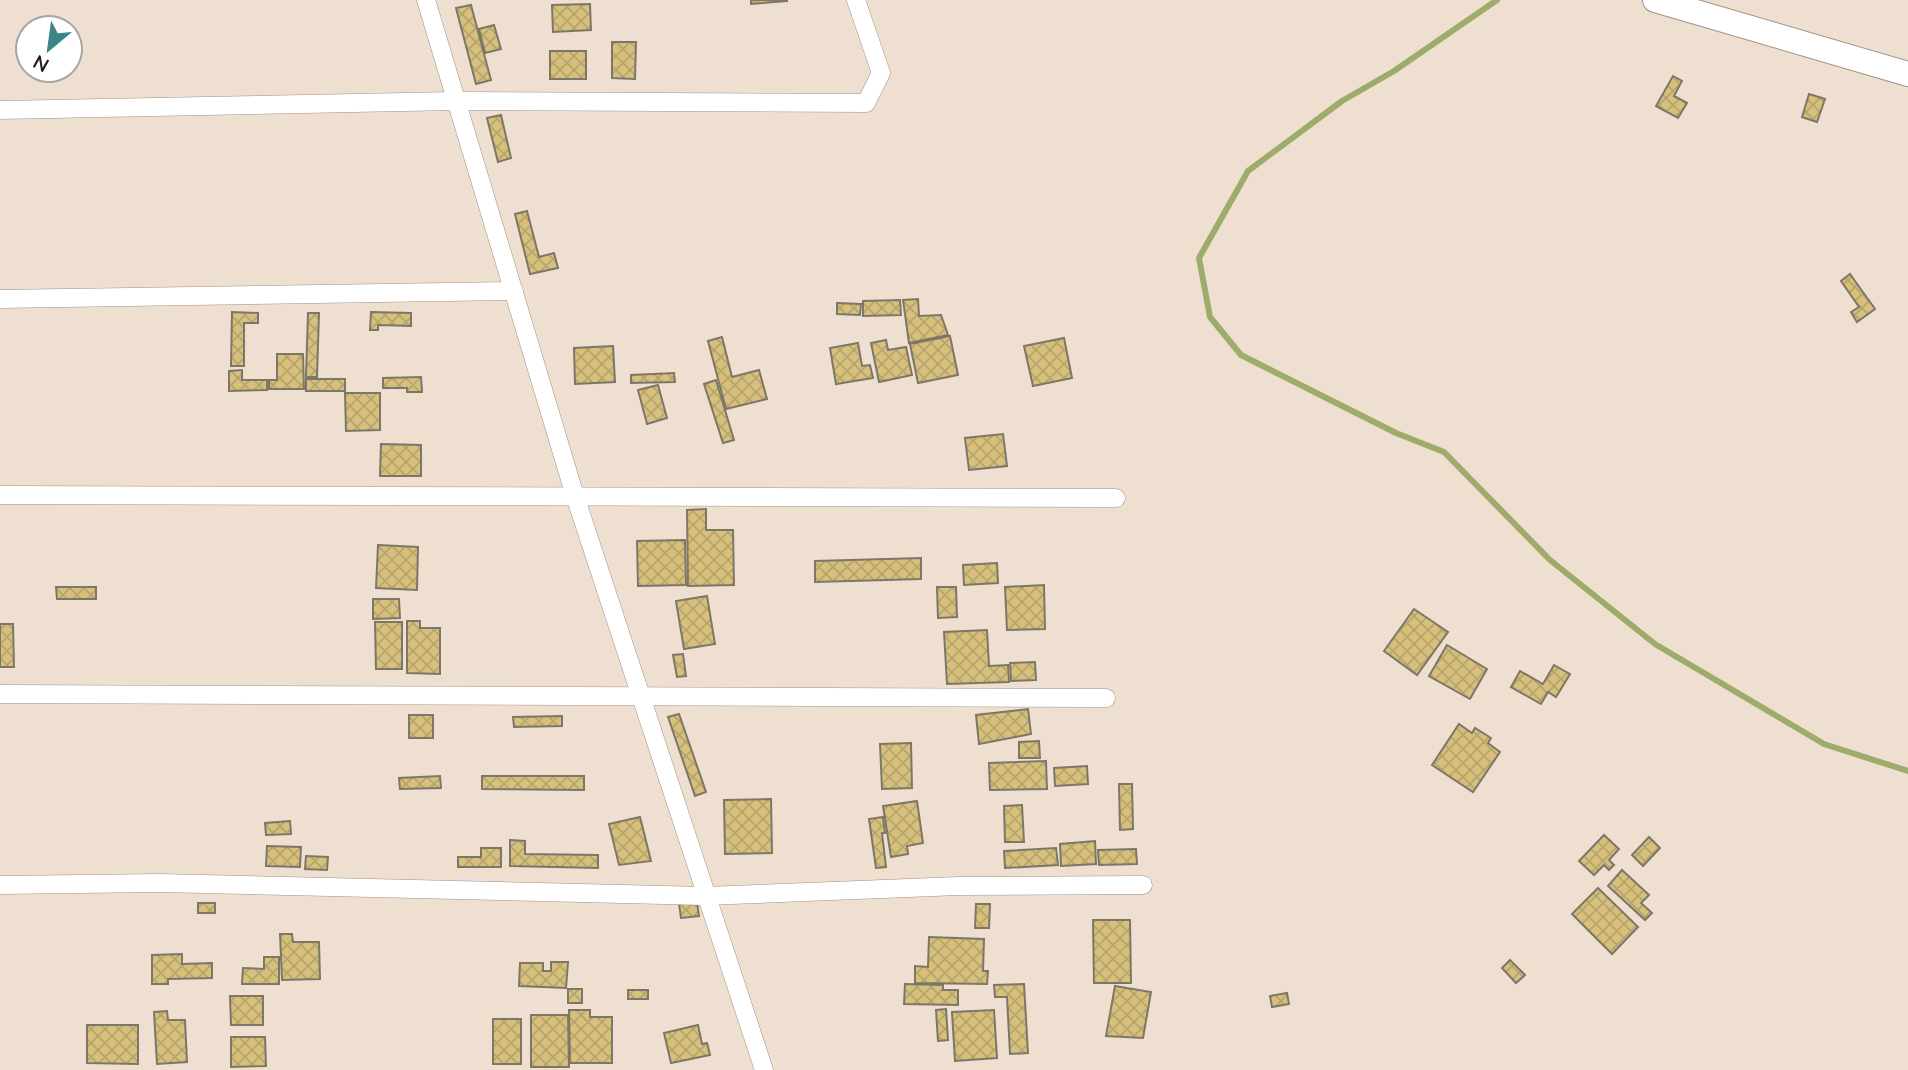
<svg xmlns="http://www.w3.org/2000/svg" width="1908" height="1070" font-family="Mulish,sans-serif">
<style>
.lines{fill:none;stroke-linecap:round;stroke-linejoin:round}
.stream{stroke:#9dac6a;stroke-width:6}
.building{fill:url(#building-cross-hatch);stroke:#7d7767;stroke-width:2}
.street-casing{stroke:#a09285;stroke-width:19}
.secondary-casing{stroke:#a09285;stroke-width:26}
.street{stroke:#fff;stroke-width:18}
.secondary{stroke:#fff;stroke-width:24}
</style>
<defs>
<pattern id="building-cross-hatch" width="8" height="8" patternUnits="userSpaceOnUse" patternTransform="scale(1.75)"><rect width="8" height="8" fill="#d7c07c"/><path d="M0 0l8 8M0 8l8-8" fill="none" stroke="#b8a56b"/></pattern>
</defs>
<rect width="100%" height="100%" fill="#efdfd1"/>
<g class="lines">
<path class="stream" d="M1497,0L1394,71L1342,101L1248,171L1199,258L1210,317L1241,355L1396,433L1444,452L1550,560L1655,644L1824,744L1908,771"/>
</g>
<g class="building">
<path d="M751,0H787V1L751,4Z"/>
<path d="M590,4L591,30L553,32L552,5Z"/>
<path d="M471,5L491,80L476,84L456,8Z"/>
<path d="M494,25L501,49L485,53L479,29Z"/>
<path d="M612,42H636L635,79L612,78Z"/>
<rect x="550" y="51" width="36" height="28"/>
<path d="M1673,76L1682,81L1674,96L1687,103L1678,118L1656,106Z"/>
<path d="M1809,94L1825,99L1817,122L1802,117Z"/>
<path d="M501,115L511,158L498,162L487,118Z"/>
<path d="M527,211L539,257L554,253L558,268L530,274L515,214Z"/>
<path d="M1850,274L1875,309L1857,322L1851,312L1859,307L1841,281Z"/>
<path d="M918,299L919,316L941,315L948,335L909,343L903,300Z"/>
<path d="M900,300L901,315L863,316V301Z"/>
<path d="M837,303L861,304L860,315L837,314Z"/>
<path d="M232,312L258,313V323H244V366H231Z"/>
<path d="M371,312L411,313V326L378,325V330H370Z"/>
<path d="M308,313H319L317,377H306Z"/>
<path d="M950,336L958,375L918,383L910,344Z"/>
<path d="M722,337L732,377L759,370L767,399L726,409L708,341Z"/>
<path d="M1064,338L1072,378L1033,386L1024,346Z"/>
<path d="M886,340L888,350L906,347L912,375L879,382L871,343Z"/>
<path d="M858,343L862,366L870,365L873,378L836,384L830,348Z"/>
<path d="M613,346L615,382L575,384L574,348Z"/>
<path d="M277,354H303L304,389H269V380H277Z"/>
<path d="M242,370V380H267V390L229,391V371Z"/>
<path d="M674,373L675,382L631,383V375Z"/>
<path d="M421,377L422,392H407V388H383V378Z"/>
<rect x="306" y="379" width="39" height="12"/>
<path d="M716,380L734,440L723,443L704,384Z"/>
<path d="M658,385L667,418L647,424L638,390Z"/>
<path d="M345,393H380V430L346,431Z"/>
<path d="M1003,434L1007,466L969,470L965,438Z"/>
<path d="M381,444L421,445V476H380Z"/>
<path d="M706,509V530H733L734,585L688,586L687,510Z"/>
<path d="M685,540L686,585L638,586L637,541Z"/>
<path d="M378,545L418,547L417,590L376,588Z"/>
<path d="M921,558V579L815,582V561Z"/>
<path d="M997,563L998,583L964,585L963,565Z"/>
<path d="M1044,585L1045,629L1007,630L1005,587Z"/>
<path d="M56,587H96V599H57Z"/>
<path d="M937,587H956L957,617L938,618Z"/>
<path d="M707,596L715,644L684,649L676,601Z"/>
<path d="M373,599H399L400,618L373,619Z"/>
<path d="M1414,609L1448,632L1417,675L1384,651Z"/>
<path d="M407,621H420V628H440V674L407,673Z"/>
<path d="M375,622H402V669H376Z"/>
<path d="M0,624H13L14,667H0Z"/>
<path d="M987,630L989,666L1008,665L1009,682L947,684L944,632Z"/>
<path d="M1447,645L1487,669L1470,699L1429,676Z"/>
<path d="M683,654L686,676L677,677L673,655Z"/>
<path d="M1035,662L1036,680L1011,681L1010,663Z"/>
<path d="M1554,665L1570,674L1556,697L1548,692L1541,704L1511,687L1520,671L1543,684Z"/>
<path d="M1028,709L1031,734L979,744L976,715Z"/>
<path d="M679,714L706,792L695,796L668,717Z"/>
<rect x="409" y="715" width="24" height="23"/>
<path d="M562,716V726L514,727L513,717Z"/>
<path d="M1459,724L1472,733L1475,728L1491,738L1488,743L1500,752L1473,792L1432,765Z"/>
<path d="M1039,741L1040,758H1019V742Z"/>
<path d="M911,743L912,788L882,789L880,744Z"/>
<path d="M1046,761L1047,789L990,790L989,763Z"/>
<path d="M1087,766L1088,784L1055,786L1054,768Z"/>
<path d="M440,776L441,788L400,789L399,778Z"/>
<path d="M482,776H584V790L482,789Z"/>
<path d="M1119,784H1132L1133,829L1120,830Z"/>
<path d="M771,799L772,853L725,854L724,800Z"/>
<path d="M917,801L923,843L907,846L908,854L891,857L883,806Z"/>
<path d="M1022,805L1024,842H1005L1004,806Z"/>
<path d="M640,817L651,861L619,865L609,824Z"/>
<path d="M883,817L885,833H882L886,867L876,868L869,819Z"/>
<path d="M290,821L291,834L266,835L265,823Z"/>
<path d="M1604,835L1619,849L1609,860L1614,865L1609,870L1604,865L1594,875L1579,861Z"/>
<path d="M1649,837L1660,848L1643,866L1632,855Z"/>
<path d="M510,840L525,841V854L598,855V868L510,866Z"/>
<path d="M1095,841L1096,864L1061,866L1060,844Z"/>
<path d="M267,846L301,847L300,867L266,866Z"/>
<path d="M481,848H501V867H458V857H481Z"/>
<path d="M1056,848L1058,865L1005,868L1004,851Z"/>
<path d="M1136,849L1137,864L1099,865L1098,850Z"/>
<path d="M306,856L328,857L327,870L305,869Z"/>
<path d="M1622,870L1649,895L1641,903L1652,913L1645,920L1608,886Z"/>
<path d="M1598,888L1638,927L1612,954L1572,914Z"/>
<path d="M697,902L699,916L681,918L679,904Z"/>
<rect x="198" y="903" width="17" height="10"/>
<path d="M976,904H990L989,928H975Z"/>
<path d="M1093,920H1130L1131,983H1094Z"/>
<path d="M280,934H292L293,942H319L320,979L282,980Z"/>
<path d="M929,937L984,939L983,971H988L987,984L915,983V966L928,967Z"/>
<path d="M182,954V964L212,963V978L168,979V984H152V955Z"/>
<path d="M264,957H279V984H242L243,968L264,969Z"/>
<path d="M1510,960L1525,975L1516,983L1502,968Z"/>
<path d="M551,962H568L566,988L519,986L520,963H543V971H551Z"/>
<path d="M905,984L943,985V990H958V1005L904,1004Z"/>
<path d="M1024,984L1028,1053L1010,1054L1007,997H995L994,985Z"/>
<path d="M1115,986L1151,992L1143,1038L1106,1036Z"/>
<rect x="568" y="989" width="14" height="14"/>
<rect x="628" y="990" width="20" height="9"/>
<path d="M1287,993L1289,1004L1272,1007L1270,996Z"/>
<path d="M230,996H263V1025H231Z"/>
<path d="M946,1009L948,1040L938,1041L936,1010Z"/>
<path d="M569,1010H590V1017H612V1063H570Z"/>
<path d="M994,1010L997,1058L955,1061L952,1012Z"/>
<path d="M167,1011L168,1020H185L187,1062L157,1064L154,1012Z"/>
<path d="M531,1015H568L569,1067H531Z"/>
<rect x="493" y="1019" width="28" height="45"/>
<path d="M87,1025H138V1064L87,1063Z"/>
<path d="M698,1025L702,1044L707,1043L710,1055L671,1063L664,1033Z"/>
<path d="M231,1037H265L266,1066L231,1067Z"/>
</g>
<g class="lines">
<defs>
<g id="street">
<path d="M426,0L575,496L764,1070"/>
<path d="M0,110L454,101L866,103L881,73L856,0"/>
<path d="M0,299L514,291"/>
<path d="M0,495L1116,498"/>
<path d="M0,694L1106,698"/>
<path d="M0,885L159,883L705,896L959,886L1143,885"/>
</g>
<path id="secondary" d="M1655,0L1908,74"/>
</defs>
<use href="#street" class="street-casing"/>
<use href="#secondary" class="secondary-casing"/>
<use href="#street" class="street"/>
<use href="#secondary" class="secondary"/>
</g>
<g transform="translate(49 49) rotate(209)"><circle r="33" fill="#ffffff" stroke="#a7a5a3" stroke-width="2"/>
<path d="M0-5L12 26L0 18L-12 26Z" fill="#3c8589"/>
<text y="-10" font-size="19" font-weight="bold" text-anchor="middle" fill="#241f1a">N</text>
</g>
</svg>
